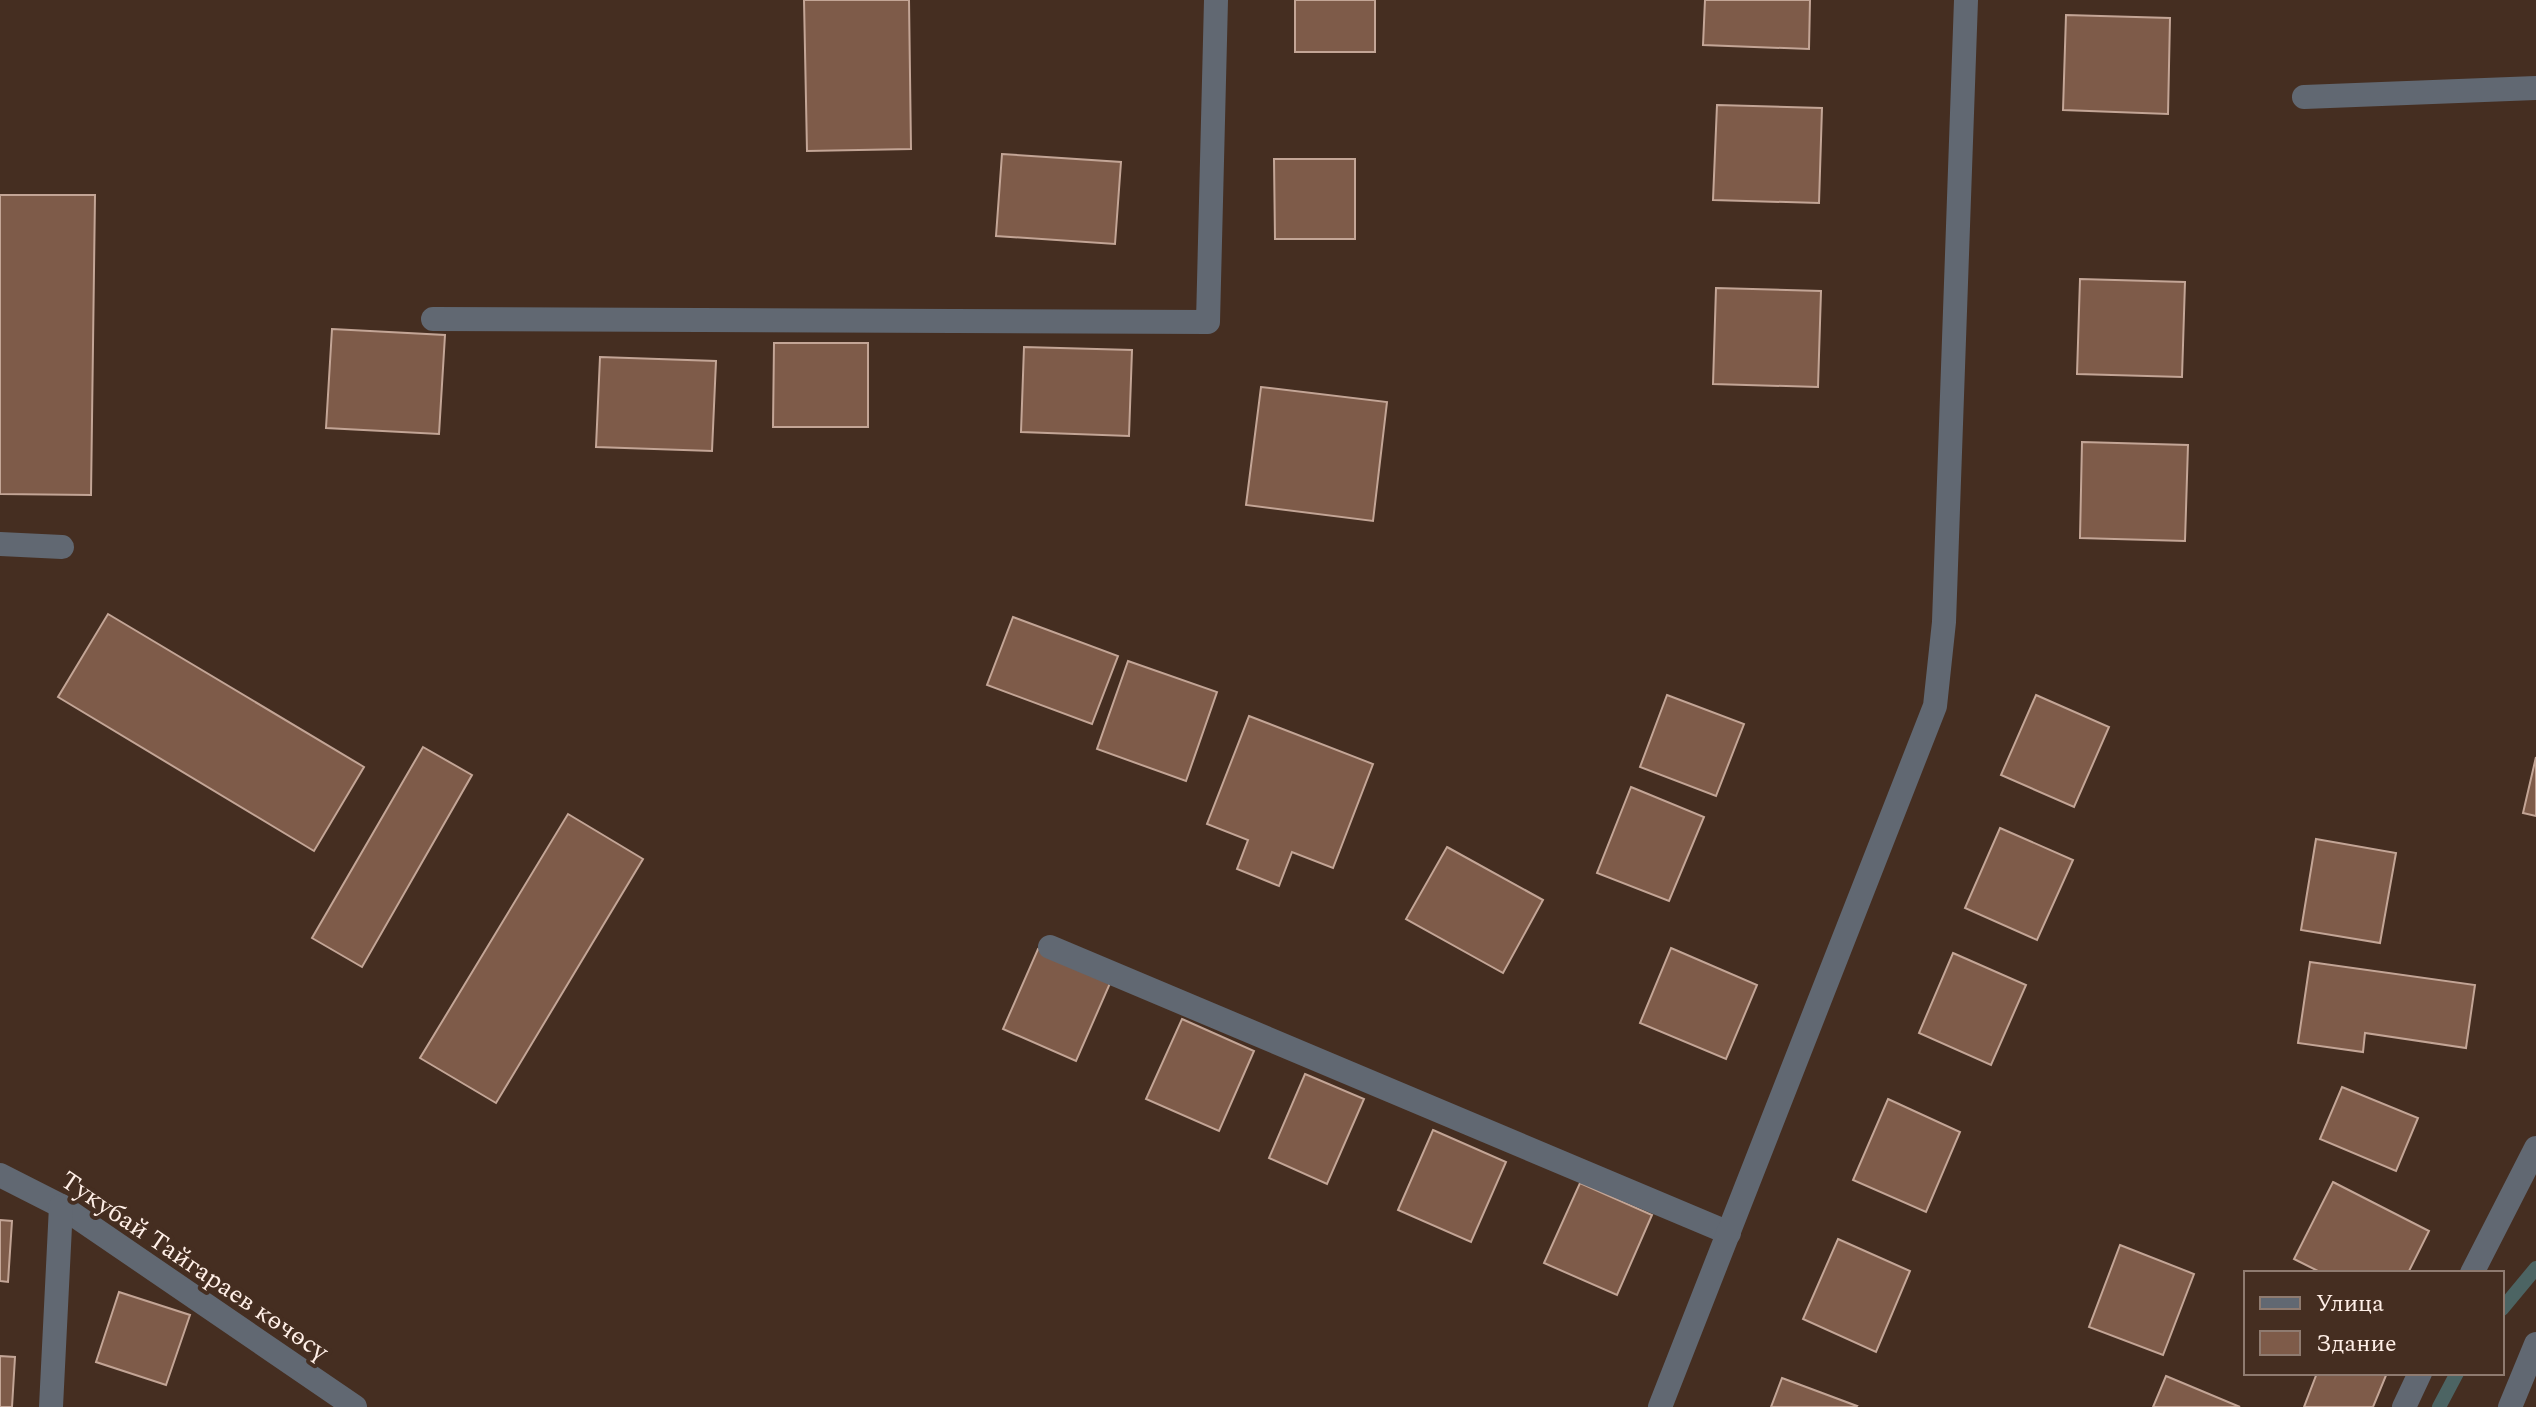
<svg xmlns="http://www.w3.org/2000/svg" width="2536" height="1407" font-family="Spectral,serif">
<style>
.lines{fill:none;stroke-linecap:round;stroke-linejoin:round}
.stream{stroke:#4c6463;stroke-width:14}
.building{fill:#7e5b49;stroke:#c3a596;stroke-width:2}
.lane{stroke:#616872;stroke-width:24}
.street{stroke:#616872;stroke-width:24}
.labels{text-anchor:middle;stroke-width:8;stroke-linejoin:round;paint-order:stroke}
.street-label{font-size:26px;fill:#ffefe7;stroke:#452e21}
</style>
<rect width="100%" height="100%" fill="#452e21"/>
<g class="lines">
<g class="stream">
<path d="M2502,1309L2536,1268"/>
<path d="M2439,1407L2457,1373"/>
</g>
</g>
<g class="building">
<path d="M804,0H909L911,149L807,151Z"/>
<rect x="1295" y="0" width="80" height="52"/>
<path d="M1705,0H1810L1809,49L1703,45Z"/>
<path d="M2066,15L2170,18L2168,114L2063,110Z"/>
<path d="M1717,105L1822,108L1819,203L1713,200Z"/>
<path d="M1002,154L1121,162L1115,244L996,236Z"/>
<path d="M1274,159H1355V239H1275Z"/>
<path d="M0,195H95L91,495L0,494Z"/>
<path d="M2080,279L2185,282L2182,377L2077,374Z"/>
<path d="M1716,288L1821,291L1818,387L1713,384Z"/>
<path d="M332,329L445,335L439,434L326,428Z"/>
<path d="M774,343H868V427H773Z"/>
<path d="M1024,347L1132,350L1129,436L1021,432Z"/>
<path d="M600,357L716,361L712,451L596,447Z"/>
<path d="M1261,387L1387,402L1373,521L1246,505Z"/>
<path d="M2082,442L2188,445L2185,541L2080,538Z"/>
<path d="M108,614L364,767L314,851L58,697Z"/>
<path d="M1013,617L1118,656L1092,724L987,685Z"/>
<path d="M1128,661L1217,692L1186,781L1097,749Z"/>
<path d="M1667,695L1744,724L1716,796L1640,767Z"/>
<path d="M2036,695L2109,727L2074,807L2001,775Z"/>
<path d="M1249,716L1373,764L1333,868L1292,852L1279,886L1237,869L1248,840L1207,824Z"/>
<path d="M423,747L472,775L362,967L312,938Z"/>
<path d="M2536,757V816L2523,813Z"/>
<path d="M1631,787L1704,817L1669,901L1597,873Z"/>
<path d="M568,814L643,859L496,1103L420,1058Z"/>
<path d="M2000,828L2073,860L2037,940L1965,908Z"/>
<path d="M2316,839L2396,853L2380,943L2301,930Z"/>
<path d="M1447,847L1543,900L1503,973L1406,919Z"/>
<path d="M1671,948L1757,985L1726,1059L1640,1023Z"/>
<path d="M1038,949L1111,981L1076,1061L1003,1029Z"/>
<path d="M1953,953L2026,985L1991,1065L1919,1033Z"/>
<path d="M2310,962L2475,985L2466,1048L2365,1033L2363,1052L2298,1043Z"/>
<path d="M1182,1019L1254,1051L1219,1131L1146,1099Z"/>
<path d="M1305,1074L1364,1099L1327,1184L1269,1158Z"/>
<path d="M2342,1087L2418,1118L2396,1171L2320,1139Z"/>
<path d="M1888,1099L1960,1132L1926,1212L1853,1180Z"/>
<path d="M1433,1130L1506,1162L1471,1242L1398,1210Z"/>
<path d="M2333,1182L2429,1231L2408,1273H2322L2294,1259Z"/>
<path d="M1580,1183L1652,1215L1617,1295L1544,1263Z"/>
<path d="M0,1220L12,1221L8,1282L0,1281Z"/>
<path d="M1838,1239L1910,1271L1876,1352L1803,1319Z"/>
<path d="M2120,1245L2194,1274L2163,1355L2089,1327Z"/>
<path d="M119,1292L190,1315L166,1385L96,1362Z"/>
<path d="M0,1356L15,1357L12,1407H0Z"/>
<path d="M2317,1373H2387L2373,1407H2304Z"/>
<path d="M2166,1376L2240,1407H2153Z"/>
<path d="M1782,1378L1857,1406L1856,1407H1771Z"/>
</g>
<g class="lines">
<g class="lane">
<path d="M2304,97L2536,88"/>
<path d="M0,544L62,547"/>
<path d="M1050,947L1729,1233"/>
</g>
<g class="street">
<path d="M433,319L1208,322L1216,0"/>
<path d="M0,1175L61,1206L355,1407"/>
<path d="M2472,1273L2536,1148"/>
<path d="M51,1407L61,1206"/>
<path d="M1660,1407L1935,706L1944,622L1966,0"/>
<path d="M2404,1407L2420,1373"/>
<path d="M2510,1407L2536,1344"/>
</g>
</g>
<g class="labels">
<g class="street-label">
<text transform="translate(195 1265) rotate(34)" y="9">Тукубай Тайгараев көчөсү</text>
</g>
</g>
<rect x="2244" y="1271" width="260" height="104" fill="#452e21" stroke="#8f7b70" stroke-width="2"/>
<rect x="2260" y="1297" width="40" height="12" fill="#616872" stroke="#8f7b70" stroke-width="2"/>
<text x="2316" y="1311" font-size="24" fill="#ffefe7">Улица</text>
<rect x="2260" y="1331" width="40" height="24" fill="#7e5b49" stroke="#8f7b70" stroke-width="2"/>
<text x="2316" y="1351" font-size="24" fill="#ffefe7">Здание</text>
</svg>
